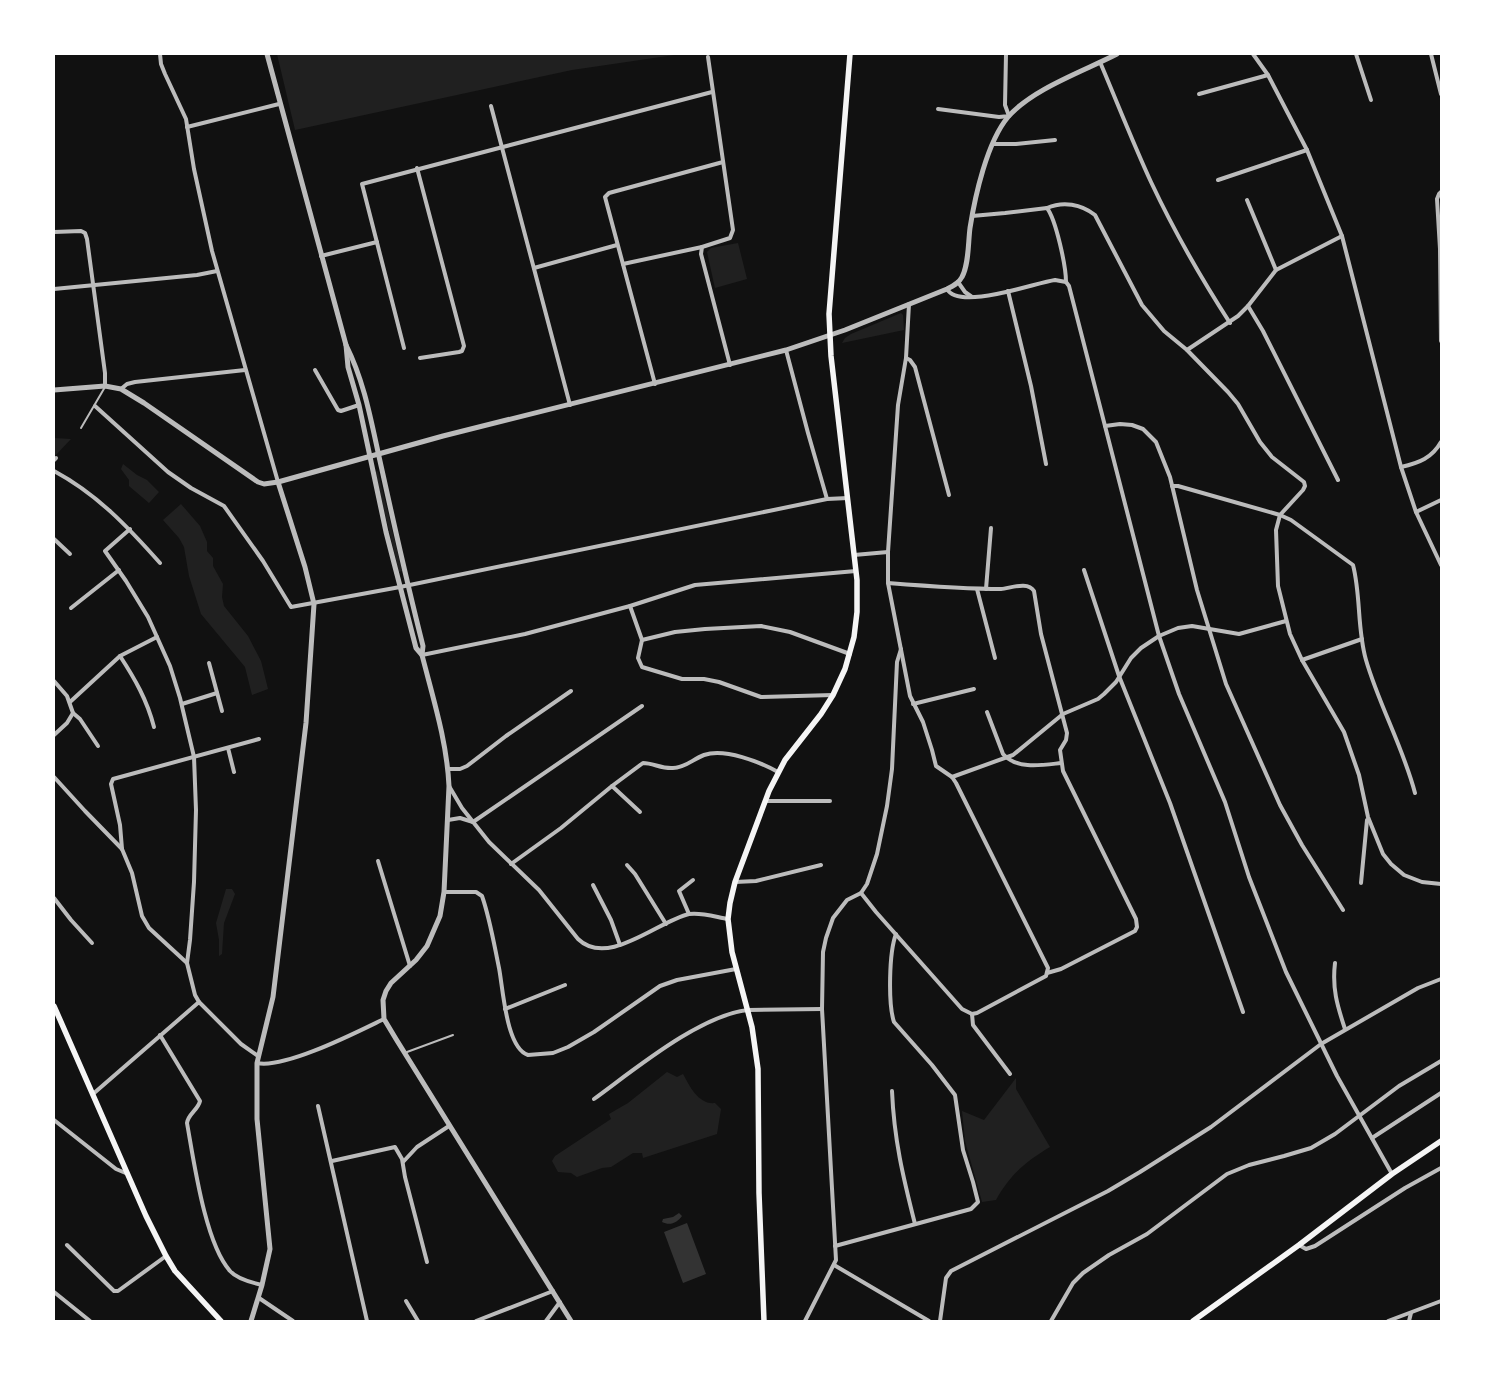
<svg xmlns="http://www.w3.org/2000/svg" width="1495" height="1375" font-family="'Golos Text',sans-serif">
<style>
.green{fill:#202020}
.water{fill:#333}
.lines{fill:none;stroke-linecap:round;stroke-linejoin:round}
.service{stroke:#bcbcbc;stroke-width:2}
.minor{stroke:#bcbcbc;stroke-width:4}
.tertiary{stroke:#bcbcbc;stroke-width:5}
.secondary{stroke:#f5f5f5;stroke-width:5.5}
</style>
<rect width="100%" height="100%" fill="#111"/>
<g class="green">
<path d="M277,54H681L572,70L295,130Z"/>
<path d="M738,243L747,279L715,288L707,252L711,248Z"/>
<path d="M901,313L903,315L904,330L842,343L845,338L851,334Z"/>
<path d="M54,438L71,439L54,457Z"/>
<path d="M123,464L137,475L147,480L159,492L149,503L129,486V480L121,469Z"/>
<path d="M378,471L402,571L399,572L375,472Z"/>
<path d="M181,504L200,526L207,542V551L213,558V566L223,584L222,597L224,606L248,636L261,661L268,689L252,695L245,667L201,614L189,576L184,547L179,538L163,520Z"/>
<path d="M226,889H232L235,894L224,923L222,954L219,956V940L216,923Z"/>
<path d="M667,1072L677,1077L683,1074C690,1087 699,1105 715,1103L721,1109L717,1134L643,1158L642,1153H633L611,1167L602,1168L577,1177L571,1173L558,1172L552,1161L555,1156L611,1119L609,1114L628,1103Z"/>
<path d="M1016,1078V1089L1050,1147C1025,1162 1010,1175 996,1200L982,1202L965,1141L962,1111L984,1120Z"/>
</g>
<g class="water">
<path d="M679,1213L682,1216C677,1223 670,1226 662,1222L663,1219L673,1217Z"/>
<path d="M687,1223L706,1274L683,1283L664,1232Z"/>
</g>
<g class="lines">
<g class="service">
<path d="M81,428L105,387"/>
<path d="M407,1052L453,1035"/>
</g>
<g class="minor">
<path d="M160,54L161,64L165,74L186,119L194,169L212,251L278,482"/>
<path d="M1253,54L1268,75L1307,150L1342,236L1401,467L1416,512L1441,565"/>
<path d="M1356,54L1371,100"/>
<path d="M1431,54L1441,94"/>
<path d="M708,57L733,230L730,238L702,247L701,254L730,365"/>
<path d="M1100,62C1117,102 1133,143 1151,182C1174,231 1201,278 1230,323"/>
<path d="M1199,94L1268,75"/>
<path d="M491,106L570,405"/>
<path d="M938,109L999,117L1009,116L1005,105L1006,54"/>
<path d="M187,127L279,104"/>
<path d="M993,144H1016L1055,140"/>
<path d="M417,168L464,346L462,351L459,352L420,358"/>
<path d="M1218,180L1307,150"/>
<path d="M1441,192L1439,194L1437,199L1440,249L1441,341"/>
<path d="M1247,200L1276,270"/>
<path d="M1047,208C1063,201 1081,204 1095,215L1142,305L1164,331L1187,350L1228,392L1238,404L1260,442L1272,457L1304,482L1305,486L1303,490L1280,515L1276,530L1278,586L1290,634L1302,660L1344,732L1359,775L1368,817L1383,854L1391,864L1404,875L1422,882L1441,884"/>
<path d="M972,216L1005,213L1047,208C1056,220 1066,266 1066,282"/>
<path d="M54,232L81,231L85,233L87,239L105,373V386"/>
<path d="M321,256L377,242"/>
<path d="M623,264L702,247"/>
<path d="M534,268L617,245"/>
<path d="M958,282L965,292L972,297"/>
<path d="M54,289L197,275L217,271"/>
<path d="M947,289C959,311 1034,283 1055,280L1066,282L1069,286L1159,636L1179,694L1225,802L1249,877L1286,972L1337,1076L1392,1174"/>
<path d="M1008,291L1031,386L1046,464"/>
<path d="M909,304L906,358L898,405L888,552V583L910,696L923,722L932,750L936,766L952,777L956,783L1048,968L1046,976L977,1013L972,1014"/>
<path d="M1248,306L1263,331L1338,480"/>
<path d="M404,348L362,184L712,92"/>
<path d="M786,350L808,433L827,499"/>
<path d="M1187,350L1238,316L1248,306L1276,270L1342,236"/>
<path d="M906,358L910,360L915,367L949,495"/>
<path d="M315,370L338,410L341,411L359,405"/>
<path d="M655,384L605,197L609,193L723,162"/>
<path d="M121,389L127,384L135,382L245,370"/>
<path d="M95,406L168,472L191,488L224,506L263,561L291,607L400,587L827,499L848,498"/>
<path d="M1105,426L1120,424L1132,425L1143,429L1156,442L1170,477L1197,590L1226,684L1280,805L1302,845L1343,910"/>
<path d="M54,460L56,458"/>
<path d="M1401,467C1419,463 1432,458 1441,442"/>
<path d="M54,471C97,494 128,527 160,563"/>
<path d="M1172,486H1178L1280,515L1291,520L1353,565C1361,596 1357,629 1366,660C1379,705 1403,747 1415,793"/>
<path d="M1416,512L1441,500"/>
<path d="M130,529L105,551L126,581L148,617L170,666L180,698L194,757L196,810L194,882L190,940L187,963"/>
<path d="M54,539L70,554"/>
<path d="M854,555L888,552"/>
<path d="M1084,570L1119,676L1170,803L1243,1012"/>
<path d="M888,583C926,586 964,589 1001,589C1011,588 1028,581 1034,591L1041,634L1067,733L1066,740L1060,750L1063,771L1136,919L1137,927L1135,931L1061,969L1047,973"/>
<path d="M977,589L995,658"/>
<path d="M986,589L991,528"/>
<path d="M630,606L642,640L638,658L642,667L682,679H704L719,682L761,697L833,695"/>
<path d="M71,608L119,570"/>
<path d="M642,640L675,632L705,629L761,626L790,632L850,654"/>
<path d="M422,655L525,634L630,606L695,585L856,571"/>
<path d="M120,656C135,679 147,700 154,727"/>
<path d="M1302,660L1362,639"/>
<path d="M209,663L222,711"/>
<path d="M54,681L67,696L73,713L67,723L54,735"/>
<path d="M70,702L120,656L157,637"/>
<path d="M182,704L217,693"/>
<path d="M913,704L974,689"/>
<path d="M987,712L1003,754C1017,770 1043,765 1061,763"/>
<path d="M73,713L80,719L98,746"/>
<path d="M228,748L234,772"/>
<path d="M448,769H460L467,766L506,736L571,691"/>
<path d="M54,777L85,811L122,849L132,873L142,916L149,928L187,963L195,995L199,1002"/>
<path d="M952,777L1013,755L1063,714L1098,699L1104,694L1116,682L1131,658L1141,648L1159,636L1178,628L1192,626L1239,634L1286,621"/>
<path d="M449,786L462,808L489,842L539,890L578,939C608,968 658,921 689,914C701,912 716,917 728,919"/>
<path d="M612,786L640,812"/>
<path d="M765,801H830"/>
<path d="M448,820L460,818L473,822"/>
<path d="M473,822L642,706"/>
<path d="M122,849L120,825L111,784L113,779L259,739"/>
<path d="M378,861L410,966"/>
<path d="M511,864L561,828L612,786L643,763C653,763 662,769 673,768C685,768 693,759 704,755C725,748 760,762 778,772"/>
<path d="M627,865L635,874L666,924"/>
<path d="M735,882L756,881L821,865"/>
<path d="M1361,883L1367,820"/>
<path d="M593,885L611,920L620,945"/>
<path d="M444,892H476L482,896C490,919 494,944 499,968C503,988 506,1048 528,1055L553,1053L568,1047L594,1032L660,986L677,980L736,969"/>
<path d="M861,893L876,912L962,1009L972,1014"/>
<path d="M54,898L71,920L92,943"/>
<path d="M689,914L679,891L693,880"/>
<path d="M1335,963C1332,988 1337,1005 1345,1029"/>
<path d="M505,1009L565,985"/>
<path d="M972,1014L973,1025L1010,1074"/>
<path d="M160,1035L200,1101C198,1110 188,1114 187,1123C194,1162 205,1243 230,1271C237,1279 253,1283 262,1285"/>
<path d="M257,1063C285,1069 357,1032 384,1019"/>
<path d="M892,1091C894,1139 903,1177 915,1224"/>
<path d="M93,1094L199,1002L241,1044L258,1056"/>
<path d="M594,1099C634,1070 700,1015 748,1010L822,1009"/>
<path d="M318,1106L367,1321"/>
<path d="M54,1120L116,1169L128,1174"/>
<path d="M1372,1138L1441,1093"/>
<path d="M332,1161L395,1147L402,1159L405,1177L427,1262"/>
<path d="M403,1162L417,1147L449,1126"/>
<path d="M67,1245L114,1291H118L166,1256"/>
<path d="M1299,1245L1306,1249L1315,1246L1405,1188L1441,1168"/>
<path d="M835,1246L971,1209L978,1202L973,1182L963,1150L955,1095L932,1065L894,1022C888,1004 889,952 896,934"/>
<path d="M834,1265L929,1321"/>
<path d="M54,1292L90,1321"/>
<path d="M259,1298L293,1321"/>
<path d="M406,1301L418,1321"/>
<path d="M476,1321L553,1291"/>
<path d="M546,1321L560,1302"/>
<path d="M805,1321L836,1260L822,1009L823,952L826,938L833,918L847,900L861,893L867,884L877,854L887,806L892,769L897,662L901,649"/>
<path d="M940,1321L946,1278L951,1271L1108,1191L1140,1172L1211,1127L1321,1044L1418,988L1441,979"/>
<path d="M1051,1321L1073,1283L1083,1273L1109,1255L1147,1234L1227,1174L1249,1165L1284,1156L1311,1148L1335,1134L1399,1086L1441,1061"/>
<path d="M1388,1321L1441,1301"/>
<path d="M1409,1321L1411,1313"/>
</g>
<g class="tertiary">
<path d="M267,54L346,345L348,367L359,405L386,532L416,648L422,655"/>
<path d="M346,345C366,385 372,427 382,470C395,529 408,587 423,646L422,655C433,698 447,742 449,786L444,892L440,916L427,946L416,960L391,983L386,991L383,1000L384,1019L396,1039L571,1321"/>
<path d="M54,390L105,386L121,389L144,403L258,482L264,484L278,482L443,436L786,350L845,330L947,289C953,286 959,283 962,277C969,264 968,243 970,228C975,196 987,142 1008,117C1032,89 1084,71 1117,54"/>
<path d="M251,1321L262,1285L270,1249L257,1119V1063L273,997L306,723L314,604L305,567L278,482"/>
</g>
<g class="secondary">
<path d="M54,1006L146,1216L166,1256L175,1271L221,1321"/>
<path d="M764,1321L759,1193L758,1069L752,1027L732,952L728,919L730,903L735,882L769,791L785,760L821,714L833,695L845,669L854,637L857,612V580L831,356L829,314L850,54"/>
<path d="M1193,1321L1299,1245L1392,1174L1441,1141"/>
</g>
</g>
<rect width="1495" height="1375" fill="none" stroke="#ffffff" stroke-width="110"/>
</svg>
